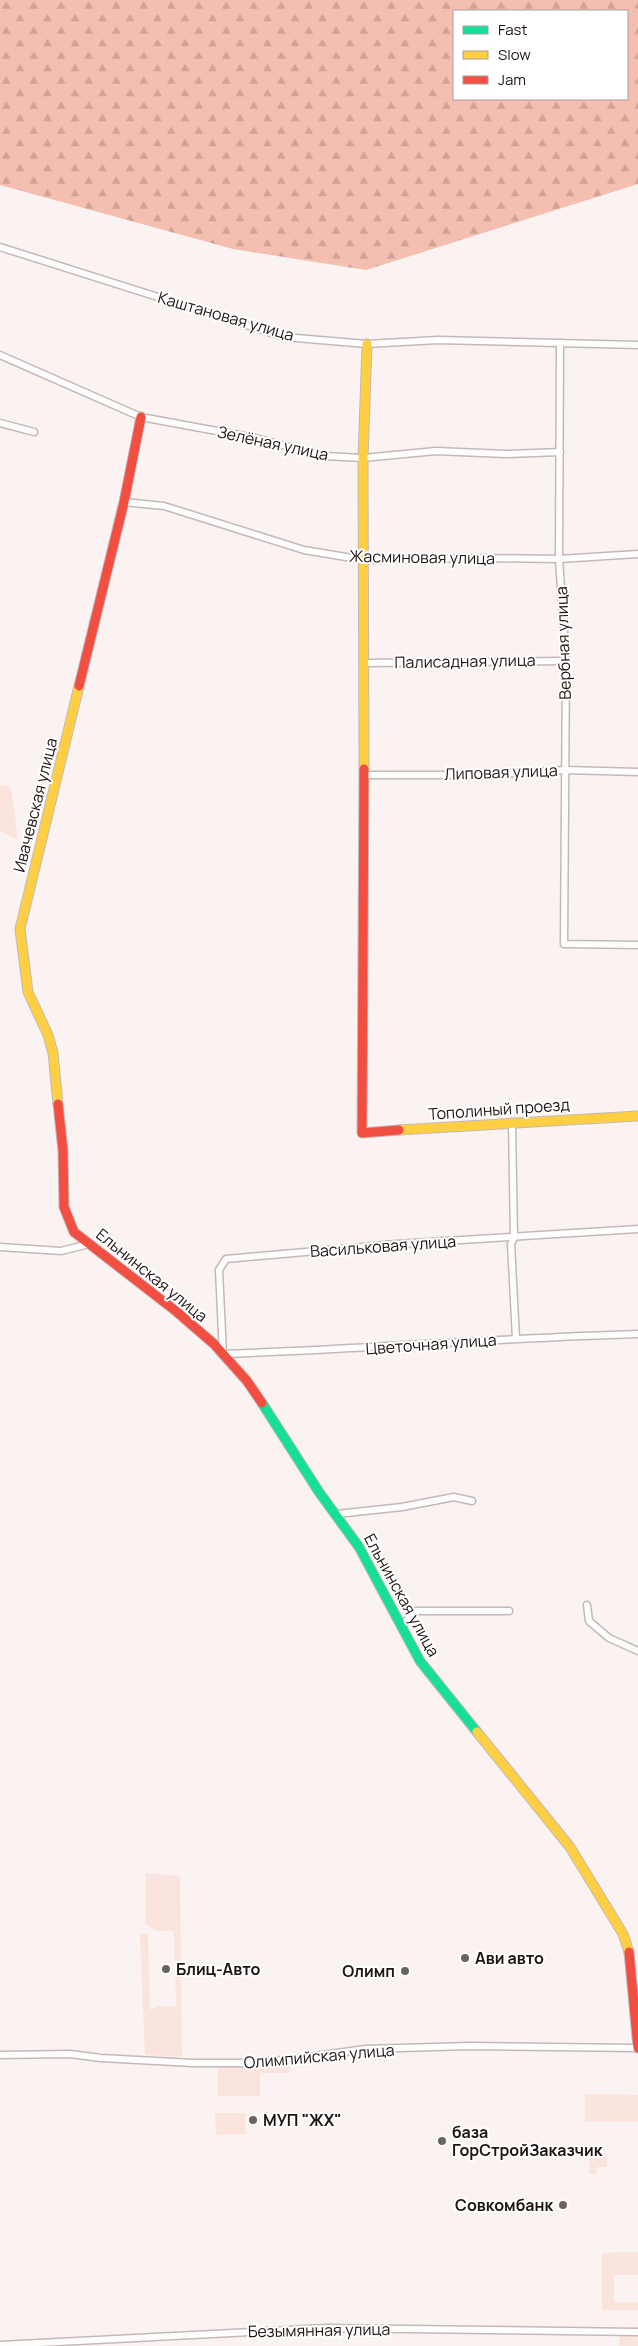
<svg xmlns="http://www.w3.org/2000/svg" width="638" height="2346" font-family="Manrope,sans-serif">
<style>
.green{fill:#fce4de}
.forest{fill:url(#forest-firs);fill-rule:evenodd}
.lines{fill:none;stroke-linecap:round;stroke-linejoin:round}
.street-casing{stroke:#c3bab8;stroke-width:9}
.fast-casing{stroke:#c3bab8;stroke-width:11}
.slow-casing{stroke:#c3bab8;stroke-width:11}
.jam-casing{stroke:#c3bab8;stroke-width:11}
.street{stroke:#fefdfd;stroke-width:6}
.fast{stroke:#16e098;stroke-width:9}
.slow{stroke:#ffcf43;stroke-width:9}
.jam{stroke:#f24e42;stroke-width:9}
.poi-dot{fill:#6c625f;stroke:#fff;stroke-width:2}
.labels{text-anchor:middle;stroke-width:4;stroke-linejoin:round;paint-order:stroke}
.street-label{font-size:16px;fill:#1f1411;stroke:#fff}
.poi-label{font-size:16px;font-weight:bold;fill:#1f1411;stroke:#fff;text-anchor:start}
</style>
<defs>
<pattern id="forest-firs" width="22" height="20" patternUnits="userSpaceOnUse" patternTransform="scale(1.25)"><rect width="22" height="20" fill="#f4beb0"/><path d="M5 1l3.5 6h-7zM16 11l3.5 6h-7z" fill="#d1a296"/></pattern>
</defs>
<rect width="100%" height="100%" fill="#faf3f1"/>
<g class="green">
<path d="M0,785L11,787L18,840L0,831Z"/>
<path d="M146,1873L180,1876L182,2057L145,2055L140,1934H148L150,2010L158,2006H176L174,1931H156L145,1924Z"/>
<path d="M290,2066V2073H260V2096H218V2067Z"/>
<path d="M585,2094L638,2095V2122H585Z"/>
<path d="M215,2113H245L246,2134L216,2135Z"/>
<path d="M590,2153L607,2154V2167H597V2174H589Z"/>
<path d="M638,2252V2275H614V2302H638V2310H602V2253Z"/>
<path d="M620,2336H638V2346H619Z"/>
</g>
<path class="forest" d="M0,0H638V184L366,270L233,249L0,185ZM454,11H627V99H454Z"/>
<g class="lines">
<defs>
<g id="street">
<path d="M0,247L284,337L367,344L438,340L638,345"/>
<path d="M560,343L559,559L566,661L564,944L638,945"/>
<path d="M0,355L141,417L255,438L324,456L363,458L436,451L506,454L560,452"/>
<path d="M0,423L34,432"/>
<path d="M124,502L164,506L304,550L364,560L479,558L559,559L638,554"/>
<path d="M365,663L566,661"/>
<path d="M364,775H485L565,770L638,772"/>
<path d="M512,1122L514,1238L511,1244L516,1338"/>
<path d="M638,1229L396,1244L226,1259L219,1270L223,1354C362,1349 500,1338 638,1334"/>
<path d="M0,1247L61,1251L89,1244"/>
<path d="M337,1514L402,1507L454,1497L472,1501"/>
<path d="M587,1605L589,1621L609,1638L638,1651"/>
<path d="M401,1627L415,1611H509"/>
<path d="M0,2055L70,2054L101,2058L193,2063H244L295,2059L365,2049L470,2046L638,2048"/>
<path d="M0,2345L327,2328L638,2332"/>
</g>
<path id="fast" d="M262,1403L319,1492L359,1547L420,1661L477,1732"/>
<g id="slow">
<path d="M364,769L363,458L367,344"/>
<path d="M58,1104L53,1053L48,1035L28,992L20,929L79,686"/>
<path d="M399,1130L638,1116"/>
<path d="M477,1732L570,1847L623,1934L629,1952"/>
</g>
<g id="jam">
<path d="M79,686L124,502L141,417"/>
<path d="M364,769L362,1133L399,1130"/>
<path d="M58,1104L63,1151L64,1207L74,1232L177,1312L214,1344L247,1381L262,1403"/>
<path d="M629,1952L638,2048"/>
</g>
</defs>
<use href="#street" class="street-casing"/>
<use href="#fast" class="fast-casing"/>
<use href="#slow" class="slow-casing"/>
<use href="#jam" class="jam-casing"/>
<use href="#street" class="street"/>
<use href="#fast" class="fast"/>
<use href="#slow" class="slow"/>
<use href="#jam" class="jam"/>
</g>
<g class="poi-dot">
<circle cx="465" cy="1958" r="5"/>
<circle cx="166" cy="1969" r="5"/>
<circle cx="405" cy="1971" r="5"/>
<circle cx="253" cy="2120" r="5"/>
<circle cx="442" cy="2141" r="5"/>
<circle cx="563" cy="2205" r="5"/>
</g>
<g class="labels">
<g class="street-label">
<text transform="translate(226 316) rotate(16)" y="6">Каштановая улица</text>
<text transform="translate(273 443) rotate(12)" y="6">Зелёная улица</text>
<text transform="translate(422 557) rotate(1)" y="6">Жасминовая улица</text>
<text transform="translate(563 643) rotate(-92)" y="6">Вербная улица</text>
<text transform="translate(465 661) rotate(-1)" y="6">Палисадная улица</text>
<text transform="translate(501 772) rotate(-2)" y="6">Липовая улица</text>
<text transform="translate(35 805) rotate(-76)" y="6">Ивачевская улица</text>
<text transform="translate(499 1109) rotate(-4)" y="6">Тополиный проезд</text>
<text transform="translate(383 1246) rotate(-4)" y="6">Васильковая улица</text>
<text transform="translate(152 1275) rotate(39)" y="6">Ельнинская улица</text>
<text transform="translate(431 1344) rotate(-4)" y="6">Цветочная улица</text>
<text transform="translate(402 1595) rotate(61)" y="6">Ельнинская улица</text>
<text transform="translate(319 2056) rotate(-5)" y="6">Олимпийская улица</text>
<text transform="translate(319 2330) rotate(-1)" y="6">Безымянная улица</text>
</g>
<g class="poi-label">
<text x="475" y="1964">Ави авто</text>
<text x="176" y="1975">Блиц-Авто</text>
<text x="395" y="1977" text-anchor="end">Олимп</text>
<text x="263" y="2126">МУП "ЖХ"</text>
<text x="452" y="2138">база<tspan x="452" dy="18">ГорСтройЗаказчик</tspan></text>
<text x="553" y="2211" text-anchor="end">Совкомбанк</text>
</g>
</g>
<rect x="453" y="10" width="175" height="90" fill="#ffffff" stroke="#a5a1a0"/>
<rect x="463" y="26" width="25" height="8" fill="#16e098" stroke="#a5a1a0"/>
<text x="498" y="35" font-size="15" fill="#1f1411">Fast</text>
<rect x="463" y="51" width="25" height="8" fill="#ffcf43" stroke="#a5a1a0"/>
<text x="498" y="60" font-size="15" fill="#1f1411">Slow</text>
<rect x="463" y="76" width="25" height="8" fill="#f24e42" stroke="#a5a1a0"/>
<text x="498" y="85" font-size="15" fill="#1f1411">Jam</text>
</svg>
